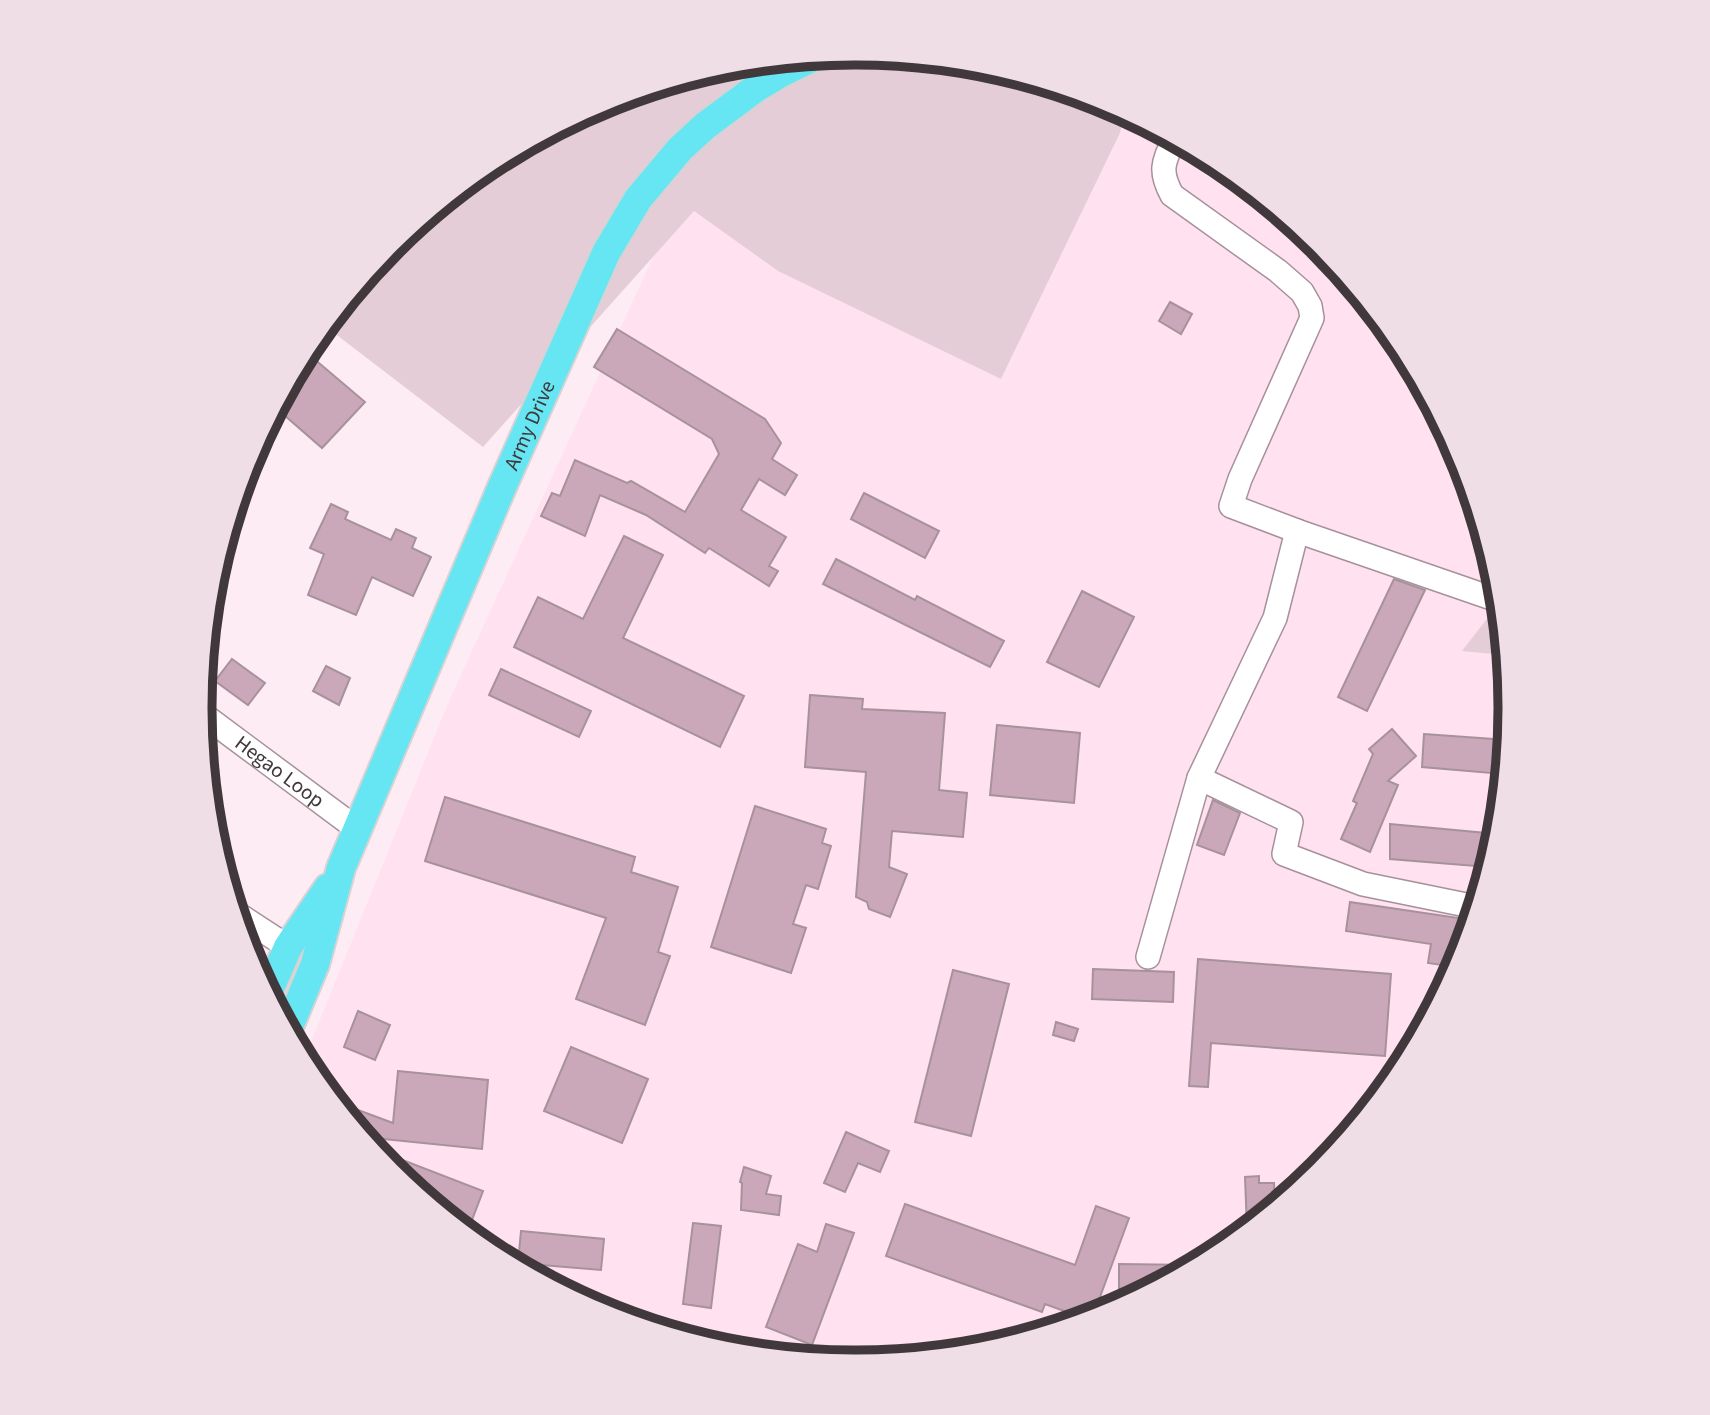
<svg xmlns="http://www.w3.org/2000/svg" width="1710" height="1415" font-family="'Source Sans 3',sans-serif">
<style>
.built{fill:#ffe1ef}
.green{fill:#e5cdd8}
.building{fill:#cba8b9;stroke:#a6929b;stroke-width:2}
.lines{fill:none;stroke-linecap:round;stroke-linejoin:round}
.minor-casing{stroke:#a6919b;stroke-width:26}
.major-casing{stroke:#d5d3d4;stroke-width:32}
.minor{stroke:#fff;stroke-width:23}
.major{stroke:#66e5f2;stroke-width:28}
.labels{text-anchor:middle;stroke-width:5;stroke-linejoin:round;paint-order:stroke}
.street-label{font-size:21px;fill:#41383c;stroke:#feecf5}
.rim{fill:none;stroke:#41383c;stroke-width:9}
</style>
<rect width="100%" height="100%" fill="#feecf5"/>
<path class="built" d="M1129,115L1219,163L1318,245L1400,344L1460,457L1497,580L1510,708L1497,836L1460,959L1399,1072L1318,1171L1219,1252L1105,1313L982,1350L881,1360L866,1354H770L727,1350L604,1312L491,1252L392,1170L310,1071L304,1059L449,701L655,253L694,211L778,271L1001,379Z"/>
<g class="green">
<path d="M831,55L856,62L884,55L983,65L1106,103L1125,113L1120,133L1001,379L778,271L694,211L483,447L325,326L392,244L491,163L605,102L728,65Z"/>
<path d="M1500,602L1505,655L1462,651Z"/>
</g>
<g class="building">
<path d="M1170,302L1192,314L1181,334L1159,321Z"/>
<path d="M617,329L765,419L781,443L772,459L797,475L785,495L759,479L741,510L786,537L769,566L778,571L769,586L709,548L705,553L646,515L600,495L585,536L541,516L552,493L560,496L575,460L627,483L631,481L685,512L719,454L712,439L594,367Z"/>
<path d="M306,352L365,402L322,448L276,408Z"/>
<path d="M864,493L939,531L925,558L851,519Z"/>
<path d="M331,504L348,512L345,519L391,540L396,529L416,538L412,548L431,557L413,596L372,577L356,615L308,595L324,554L310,548Z"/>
<path d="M624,536L663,555L623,638L744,696L720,747L514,647L538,597L583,619Z"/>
<path d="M836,559L915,600L917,596L1004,641L990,667L823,584Z"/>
<path d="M1394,579L1425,590L1367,711L1338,697Z"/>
<path d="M1082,591L1134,617L1099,687L1047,662Z"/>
<path d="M232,659L265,683L248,705L215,681Z"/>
<path d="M326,666L350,678L339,705L313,691Z"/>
<path d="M501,669L591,711L579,737L489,695Z"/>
<path d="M810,695L863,699L862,709L945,713L939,790L967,793L963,837L892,831L889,867L907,874L890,917L869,909L867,902L856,897L866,772L805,767Z"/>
<path d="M997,725L1080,733L1074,803L990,795Z"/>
<path d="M1392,729L1416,756L1388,781L1398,785L1370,852L1341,839L1357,803L1353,801L1373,754L1369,749Z"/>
<path d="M1424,734L1507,740L1503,774L1422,767Z"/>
<path d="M445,797L635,857L631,872L678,887L658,952L670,956L645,1025L576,999L606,918L425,861Z"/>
<path d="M1213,800L1240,813L1224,855L1197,845Z"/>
<path d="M755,806L826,829L822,843L831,846L818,889L806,885L793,924L806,928L791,973L711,947Z"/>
<path d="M1390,824L1497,834V836L1488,867L1390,859Z"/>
<path d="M1350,902L1472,920L1455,967L1428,963L1431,944L1346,931Z"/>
<path d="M1198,959L1391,974L1385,1056L1211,1043L1208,1087L1189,1086Z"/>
<path d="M1093,969L1174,972L1173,1002L1092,999Z"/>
<path d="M953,970L1009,984L971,1136L915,1122Z"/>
<path d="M358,1011L390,1025L375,1060L344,1047Z"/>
<path d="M1056,1022L1078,1029L1074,1041L1053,1035Z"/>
<path d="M571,1047L648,1079L622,1143L544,1111Z"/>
<path d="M398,1071L488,1080L482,1149L364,1137L334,1101L393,1123Z"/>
<path d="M846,1132L889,1151L880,1172L858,1163L845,1192L824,1183Z"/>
<path d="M374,1149L483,1191L467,1233L392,1170Z"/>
<path d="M744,1167L771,1176L766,1194L781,1196L779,1215L741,1210L742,1183L740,1182Z"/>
<path d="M1259,1176V1183H1274L1275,1206L1247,1229L1245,1177Z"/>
<path d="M905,1204L1075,1265L1096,1206L1129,1218L1093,1316L1086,1319L1045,1304L1042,1312L886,1256Z"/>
<path d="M693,1223L721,1226L711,1308L683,1304Z"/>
<path d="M826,1224L854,1233L812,1345L766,1327L798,1244L817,1252Z"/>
<path d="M521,1231L604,1239L601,1270L518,1263Z"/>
<path d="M1119,1264L1195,1265L1119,1305Z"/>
</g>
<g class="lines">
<defs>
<g id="minor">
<path d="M1297,531L1500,601"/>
<path id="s1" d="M201,713L357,829"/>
<path d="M1199,778L1291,822L1284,854L1363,884L1476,907"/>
<path d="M236,913L288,947"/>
<path d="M1148,957L1199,778L1275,618L1297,531L1231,506L1240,479L1312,318L1310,306L1302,292L1278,271L1172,195C1159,171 1163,163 1174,139"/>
<path d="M844,1361L865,1362"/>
</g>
<g id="major">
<path d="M268,993L288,947L328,888"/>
<path id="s2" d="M288,1029L315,964L341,868L502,487L606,253L638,199L680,149L705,126L756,88L781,73L816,56"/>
</g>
</defs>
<use href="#minor" class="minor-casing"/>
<use href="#major" class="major-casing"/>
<use href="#minor" class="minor"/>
<use href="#major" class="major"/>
</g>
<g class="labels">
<g class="street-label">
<text dy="7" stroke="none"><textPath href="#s2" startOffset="651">Army Drive</textPath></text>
<text dy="7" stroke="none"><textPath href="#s1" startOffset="98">Hegao Loop</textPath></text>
</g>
</g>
<path d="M0 0H1710V1415H0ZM854 65H856A642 642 0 0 1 1498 707V708A642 642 0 0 1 856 1350H854A642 642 0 0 1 212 708V707A642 642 0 0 1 854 65Z" fill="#efdee6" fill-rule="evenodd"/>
<path class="rim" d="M854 65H856A642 642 0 0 1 1498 707V708A642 642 0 0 1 856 1350H854A642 642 0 0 1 212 708V707A642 642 0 0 1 854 65Z"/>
</svg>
